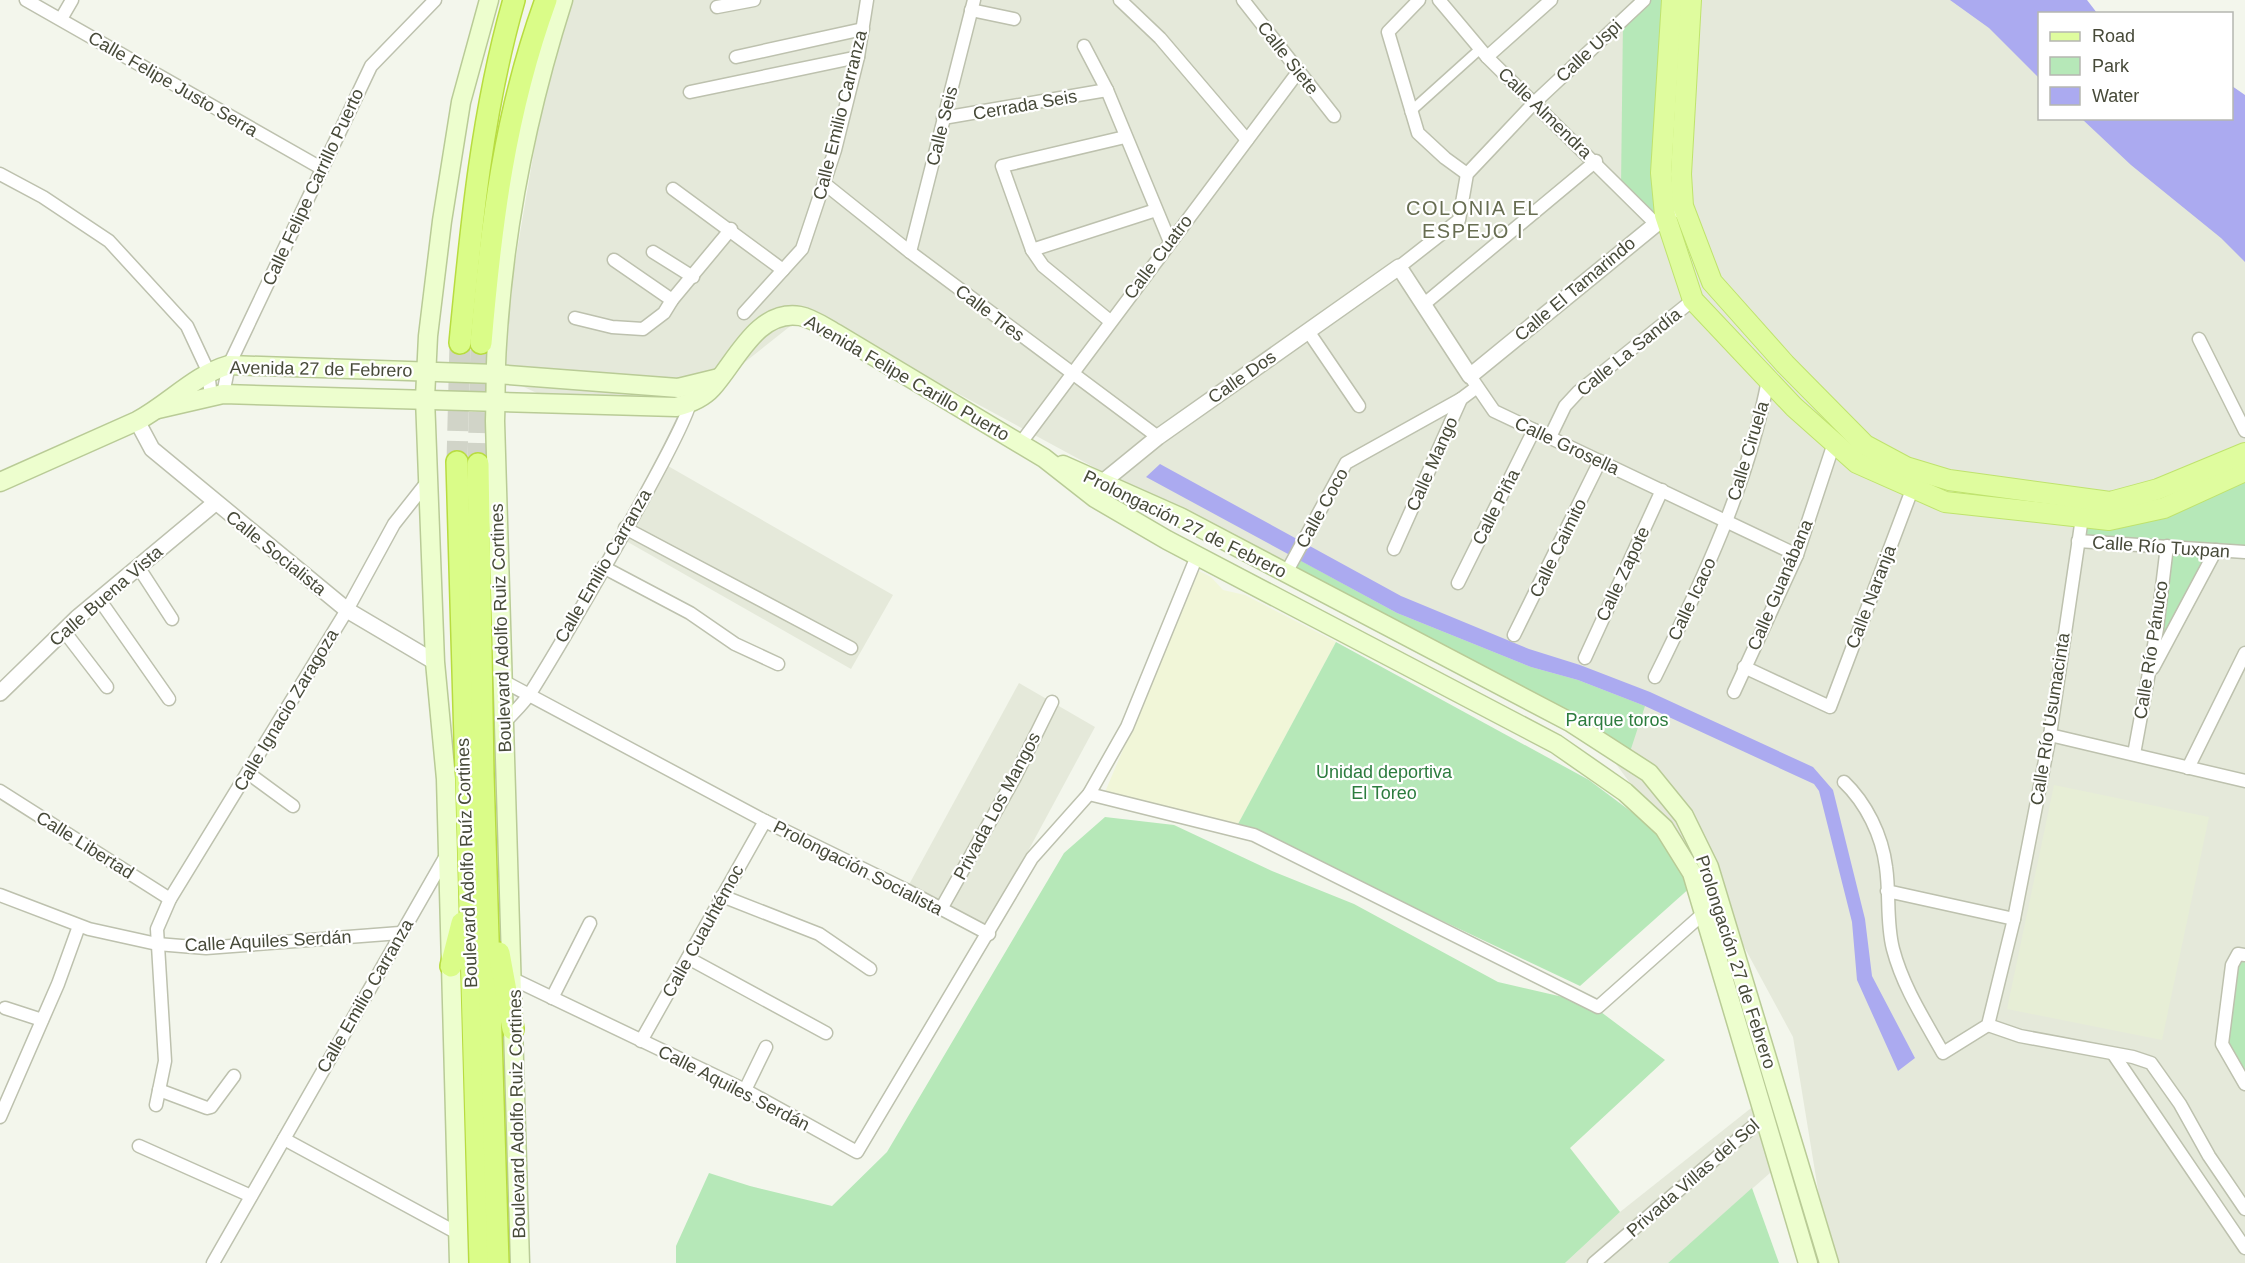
<svg xmlns="http://www.w3.org/2000/svg" width="2245" height="1263" font-family="Arial,sans-serif">
<style>
.residential{fill:#e5e9da}
.commercial{fill:#f1f6d8}
.education{fill:#e7eed6}
.green{fill:#b6e8b8}
.water{fill:#abaaf0}
.lines{fill:none;stroke-linecap:round;stroke-linejoin:round}
.trunk-tunnel{stroke:#d1d4c8;stroke-width:21;stroke-dasharray:21 10;stroke-linecap:butt}
.pedestrian-casing{stroke:#bdc1ae;stroke-width:12}
.minor-casing{stroke:#bdc1ae;stroke-width:15}
.tertiary-casing{stroke:#bdc1ae;stroke-width:18}
.secondary-casing{stroke:#b9cb96;stroke-width:21}
.primary-casing{stroke:#bfe36d;stroke-width:22}
.trunk-casing{stroke:#b8dc40;stroke-width:24}
.pedestrian{stroke:#fff;stroke-width:9}
.minor{stroke:#fff;stroke-width:12}
.tertiary{stroke:#fff;stroke-width:15}
.secondary{stroke:#edfece;stroke-width:18}
.primary{stroke:#dffc9e;stroke-width:20}
.trunk{stroke:#dafc88;stroke-width:21}
.labels{text-anchor:middle;stroke-width:4.5;stroke-linejoin:round;paint-order:stroke}
.street-label{font-size:18px;fill:#474a39;stroke:#fff}
.park-label{font-size:18px;fill:#2c7c3e;stroke:#fff}
.neighbourhood-label{font-size:20px;letter-spacing:1.5px;fill:#676d51;stroke:#fff}
</style>
<rect width="100%" height="100%" fill="#f3f6ec"/>
<g class="residential">
<path d="M568,0H2025L2039,25L2040,118L2096,119L2245,215V1263H1830L1793,1037L1722,906L1598,740L944,386L803,316L711,389L558,403L496,374L555,28Z"/>
<path d="M668,466L893,595L851,669L626,541Z"/>
<path d="M1019,683L1095,727L985,931L906,890Z"/>
<path d="M1760,1101L1779,1165L1668,1263H1565L1620,1212Z"/>
</g>
<path class="commercial" d="M1199,571L1211,577L1223,590L1245,595L1336,642L1238,824L1105,792Z"/>
<path class="education" d="M2054,785L2209,817L2162,1040L2007,1009Z"/>
<g class="green">
<path d="M1644,0H1672L1655,223L1621,188L1623,20Z"/>
<path d="M2245,471V552L2216,550L2146,681L2167,547L2078,541L2081,518L2109,520Z"/>
<path d="M1294,557L1397,613L1531,667L1578,680L1645,706L1629,755L1286,573Z"/>
<path d="M1336,642L1589,780L1657,831L1692,886L1580,986L1238,824Z"/>
<path d="M1105,817L1174,825L1272,871L1354,904L1498,982L1589,1003L1665,1060L1570,1148L1620,1212L1565,1263H676V1246L709,1173L750,1186L832,1206L887,1152L1064,853Z"/>
<path d="M2245,955V1084L2222,1044L2232,963Z"/>
<path d="M1752,1188L1779,1263H1668Z"/>
</g>
<g class="water">
<path d="M1950,0H2087L2097,13L2040,14L2039,78L1989,28Z"/>
<path d="M2232,86L2245,95V262L2221,238L2131,165L2082,119L2232,118Z"/>
<path d="M1160,464L1401,596L1529,649L1580,665L1650,692L1813,767L1833,790L1865,919L1872,976L1915,1058L1898,1071L1857,980L1852,922L1819,791L1814,784L1645,706L1578,680L1531,667L1397,613L1146,477Z"/>
</g>
<g class="lines">
<g class="trunk-tunnel">
<path d="M457,462L460,343"/>
<path d="M478,464L481,343"/>
</g>
<defs>
<path id="pedestrian" d="M1410,112L1480,49"/>
<g id="minor">
<path d="M26,0L321,168"/>
<path d="M1120,0L1160,38L1247,140"/>
<path d="M1243,0L1334,116"/>
<path d="M1419,0L1388,32L1418,133L1445,158L1467,174"/>
<path d="M1439,0L1487,57L1655,223"/>
<path d="M717,7L754,0"/>
<path d="M971,10L1014,19"/>
<path d="M61,19L72,0"/>
<path d="M1084,46L1107,90L1170,242"/>
<path d="M736,57L863,29"/>
<path d="M1487,57L1551,0"/>
<path d="M690,92L858,57"/>
<path d="M943,118L1107,90"/>
<path d="M0,174L43,197L109,241L187,326L208,371L211,397"/>
<path d="M825,184L910,252L1158,437"/>
<path d="M673,189L783,270"/>
<path d="M1032,250L1156,210"/>
<path d="M653,252L693,277"/>
<path d="M910,252L974,0"/>
<path d="M614,260L672,300"/>
<path d="M1399,267L1459,220L1467,174L1534,103L1644,0"/>
<path d="M1423,305L1596,161"/>
<path d="M744,313L802,249L835,150L858,57L867,0"/>
<path d="M575,318L612,327L643,329L664,313L672,300L731,229"/>
<path d="M1110,321L1043,266L1032,250L1002,166L1125,137"/>
<path d="M1308,331L1359,406"/>
<path d="M2199,339L2245,431"/>
<path d="M1470,376L1494,411L1797,555"/>
<path d="M223,394L229,365L371,66L435,0"/>
<path d="M1550,437L1565,406L1578,392L1693,300"/>
<path d="M1020,444L1298,72"/>
<path d="M625,528L851,648"/>
<path d="M2078,541L2245,552"/>
<path d="M1394,549L1461,399L1477,387"/>
<path d="M603,567L690,613L735,644L778,664"/>
<path d="M139,568L172,619"/>
<path d="M1286,573L1346,463L1461,399"/>
<path d="M1458,583L1534,430"/>
<path d="M99,599L169,699"/>
<path d="M64,631L107,687"/>
<path d="M1514,635L1600,461"/>
<path d="M1585,658L1662,490"/>
<path d="M1744,667L1830,707L1913,487"/>
<path d="M2153,668L2216,550"/>
<path d="M1655,677C1702,582 1748,485 1768,380"/>
<path d="M503,681L765,821L906,890L989,934"/>
<path d="M1734,692L1797,555L1834,443"/>
<path d="M504,723C513,713 524,703 531,692C553,657 693,420 691,398"/>
<path d="M2050,735L2245,781"/>
<path d="M2134,754L2157,629L2167,546"/>
<path d="M2188,768L2245,653"/>
<path d="M248,773L293,806"/>
<path d="M1844,782C1866,803 1882,835 1886,867C1890,894 1886,922 1893,949C1903,987 1924,1019 1943,1053L1988,1025L2014,919L1887,891"/>
<path d="M0,791L170,899"/>
<path d="M1089,794L1254,835L1598,1007L1705,912"/>
<path d="M0,895L89,929L157,944L206,948L400,933"/>
<path d="M722,896L819,934L870,969"/>
<path d="M941,909L1015,777L1052,702"/>
<path d="M2014,919L2050,735L2083,511"/>
<path d="M2245,955L2238,954L2232,965L2222,1044L2245,1084"/>
<path d="M688,958L826,1033"/>
<path d="M513,979L745,1090L857,1152L1032,858L1089,794L1127,727L1197,556"/>
<path d="M552,998L590,923"/>
<path d="M5,1008L42,1020"/>
<path d="M1988,1025L2020,1036L2133,1057L2151,1063L2180,1104L2209,1156L2245,1209"/>
<path d="M641,1041L765,821"/>
<path d="M2114,1055L2245,1248"/>
<path d="M159,1090L207,1108L211,1107L234,1076"/>
<path d="M745,1090L766,1047"/>
<path d="M156,1105L165,1061L157,929L170,899L347,610L394,524L428,481"/>
<path d="M0,1117L58,984L79,926"/>
<path d="M284,1139L459,1234"/>
<path d="M139,1146L251,1196"/>
<path d="M213,1263L447,854"/>
<path d="M1594,1263L1764,1117"/>
</g>
<g id="tertiary">
<path d="M137,421L152,449L347,610L435,662"/>
<path d="M1098,492L1104,481L1158,437L1399,267L1470,376L1672,211"/>
<path d="M0,693L77,618L215,503"/>
</g>
<g id="secondary">
<path d="M158,409L223,394L676,407C688,404 703,398 712,388C736,362 757,309 800,316C812,318 826,328 837,334L1044,458L1095,498L1167,540L1556,744L1625,792L1664,828L1692,873L1808,1263"/>
<path d="M1063,465L1180,517L1570,722L1649,773L1684,816L1709,867L1829,1263"/>
<path d="M0,482L137,421C169,404 194,375 229,365L496,374L678,388L719,378"/>
<path d="M459,1263L446,779L435,662L425,398L428,336L442,221L461,102L489,0"/>
<path d="M520,1263L495,421C496,395 495,370 497,344C504,229 528,110 563,0"/>
</g>
<g id="primary">
<path d="M1672,0L1661,173L1665,215L1693,300L1794,407L1857,463L1945,502L2109,520L2164,508L2245,471"/>
<path d="M1691,0L1681,174L1683,206L1712,282L1785,364L1865,445L1906,467L1949,480L2110,502L2158,489L2245,453"/>
</g>
<g id="trunk">
<path d="M460,343C471,228 482,111 514,0"/>
<path d="M481,343C491,224 505,113 546,0"/>
<path d="M457,462L480,1263"/>
<path d="M478,464L483,774L498,1263"/>
<path d="M499,953L513,1029"/>
<path d="M451,966L462,923"/>
</g>
</defs>
<use href="#pedestrian" class="pedestrian-casing"/>
<use href="#minor" class="minor-casing"/>
<use href="#tertiary" class="tertiary-casing"/>
<use href="#secondary" class="secondary-casing"/>
<use href="#primary" class="primary-casing"/>
<use href="#trunk" class="trunk-casing"/>
<use href="#pedestrian" class="pedestrian"/>
<use href="#minor" class="minor"/>
<use href="#tertiary" class="tertiary"/>
<use href="#secondary" class="secondary"/>
<use href="#primary" class="primary"/>
<use href="#trunk" class="trunk"/>
</g>
<g class="labels">
<g class="street-label">
<text transform="translate(1589 51) rotate(-43)" y="6">Calle Uspi</text>
<text transform="translate(1288 58) rotate(52)" y="6">Calle Siete</text>
<text transform="translate(173 84) rotate(30)" y="6">Calle Felipe Justo Serra</text>
<text transform="translate(1025 105) rotate(-10)" y="6">Cerrada Seis</text>
<text transform="translate(1545 113) rotate(44)" y="6">Calle Almendra</text>
<text transform="translate(840 115) rotate(-76)" y="6">Calle Emilio Carranza</text>
<text transform="translate(942 126) rotate(-76)" y="6">Calle Seis</text>
<text transform="translate(313 187) rotate(-65)" y="6">Calle Felipe Carrillo Puerto</text>
<text transform="translate(1158 257) rotate(-53)" y="6">Calle Cuatro</text>
<text transform="translate(1575 289) rotate(-40)" y="6">Calle El Tamarindo</text>
<text transform="translate(990 313) rotate(37)" y="6">Calle Tres</text>
<text transform="translate(1629 352) rotate(-39)" y="6">Calle La Sandía</text>
<text transform="translate(321 369) rotate(1)" y="6">Avenida 27 de Febrero</text>
<text transform="translate(1242 377) rotate(-35)" y="6">Calle Dos</text>
<text transform="translate(907 378) rotate(30)" y="6">Avenida Felipe Carillo Puerto</text>
<text transform="translate(1567 446) rotate(25)" y="6">Calle Grosella</text>
<text transform="translate(1748 451) rotate(-73)" y="6">Calle Ciruela</text>
<text transform="translate(1432 464) rotate(-66)" y="6">Calle Mango</text>
<text transform="translate(1496 507) rotate(-63)" y="6">Calle Piña</text>
<text transform="translate(1322 508) rotate(-61)" y="6">Calle Coco</text>
<text transform="translate(1185 524) rotate(26)" y="6">Prolongación 27 de Febrero</text>
<text transform="translate(2161 547) rotate(4)" y="6">Calle Río Tuxpan</text>
<text transform="translate(1558 548) rotate(-64)" y="6">Calle Caimito</text>
<text transform="translate(276 553) rotate(39)" y="6">Calle Socialista</text>
<text transform="translate(603 566) rotate(-60)" y="6">Calle Emilio Carranza</text>
<text transform="translate(1623 574) rotate(-65)" y="6">Calle Zapote</text>
<text transform="translate(1780 585) rotate(-67)" y="6">Calle Guanábana</text>
<text transform="translate(106 596) rotate(-41)" y="6">Calle Buena Vista</text>
<text transform="translate(1871 597) rotate(-69)" y="6">Calle Naranja</text>
<text transform="translate(1692 599) rotate(-65)" y="6">Calle Icaco</text>
<text transform="translate(501 628) rotate(-92)" y="6">Boulevard Adolfo Ruiz Cortines</text>
<text transform="translate(2151 650) rotate(-81)" y="6">Calle Río Pánuco</text>
<text transform="translate(286 710) rotate(-59)" y="6">Calle Ignacio Zaragoza</text>
<text transform="translate(2050 719) rotate(-81)" y="6">Calle Río Usumacinta</text>
<text transform="translate(997 806) rotate(-62)" y="6">Privada Los Mangos</text>
<text transform="translate(85 845) rotate(32)" y="6">Calle Libertad</text>
<text transform="translate(467 863) rotate(-92)" y="6">Boulevard Adolfo Ruíz Cortines</text>
<text transform="translate(858 868) rotate(27)" y="6">Prolongación Socialista</text>
<text transform="translate(703 931) rotate(-61)" y="6">Calle Cuauhtémoc</text>
<text transform="translate(268 941) rotate(-3)" y="6">Calle Aquiles Serdán</text>
<text transform="translate(1736 962) rotate(72)" y="6">Prolongación 27 de Febrero</text>
<text transform="translate(365 996) rotate(-60)" y="6">Calle Emilio Carranza</text>
<text transform="translate(734 1088) rotate(27)" y="6">Calle Aquiles Serdán</text>
<text transform="translate(517 1114) rotate(-91)" y="6">Boulevard Adolfo Ruiz Cortines</text>
<text transform="translate(1693 1178) rotate(-41)" y="6">Privada Villas del Sol</text>
</g>
<g class="park-label">
<text x="1617" y="726">Parque toros</text>
<text x="1384" y="778">Unidad deportiva<tspan x="1384" dy="21">El Toreo</tspan></text>
</g>
<g class="neighbourhood-label">
<text x="1473" y="215">COLONIA EL<tspan x="1473" dy="23">ESPEJO I</tspan></text>
</g>
</g>
<rect x="2038" y="12" width="195" height="108" fill="#ffffff" stroke="#b5b7b0" stroke-width="1.5"/>
<rect x="2050" y="32" width="30" height="9" fill="#dffc9e" stroke="#b5b7b0" stroke-width="1.5"/>
<text x="2092" y="42" font-size="18" fill="#474a39">Road</text>
<rect x="2050" y="57" width="30" height="18" fill="#b6e8b8" stroke="#b5b7b0" stroke-width="1.5"/>
<text x="2092" y="72" font-size="18" fill="#474a39">Park</text>
<rect x="2050" y="87" width="30" height="18" fill="#abaaf0" stroke="#b5b7b0" stroke-width="1.5"/>
<text x="2092" y="102" font-size="18" fill="#474a39">Water</text>
</svg>
